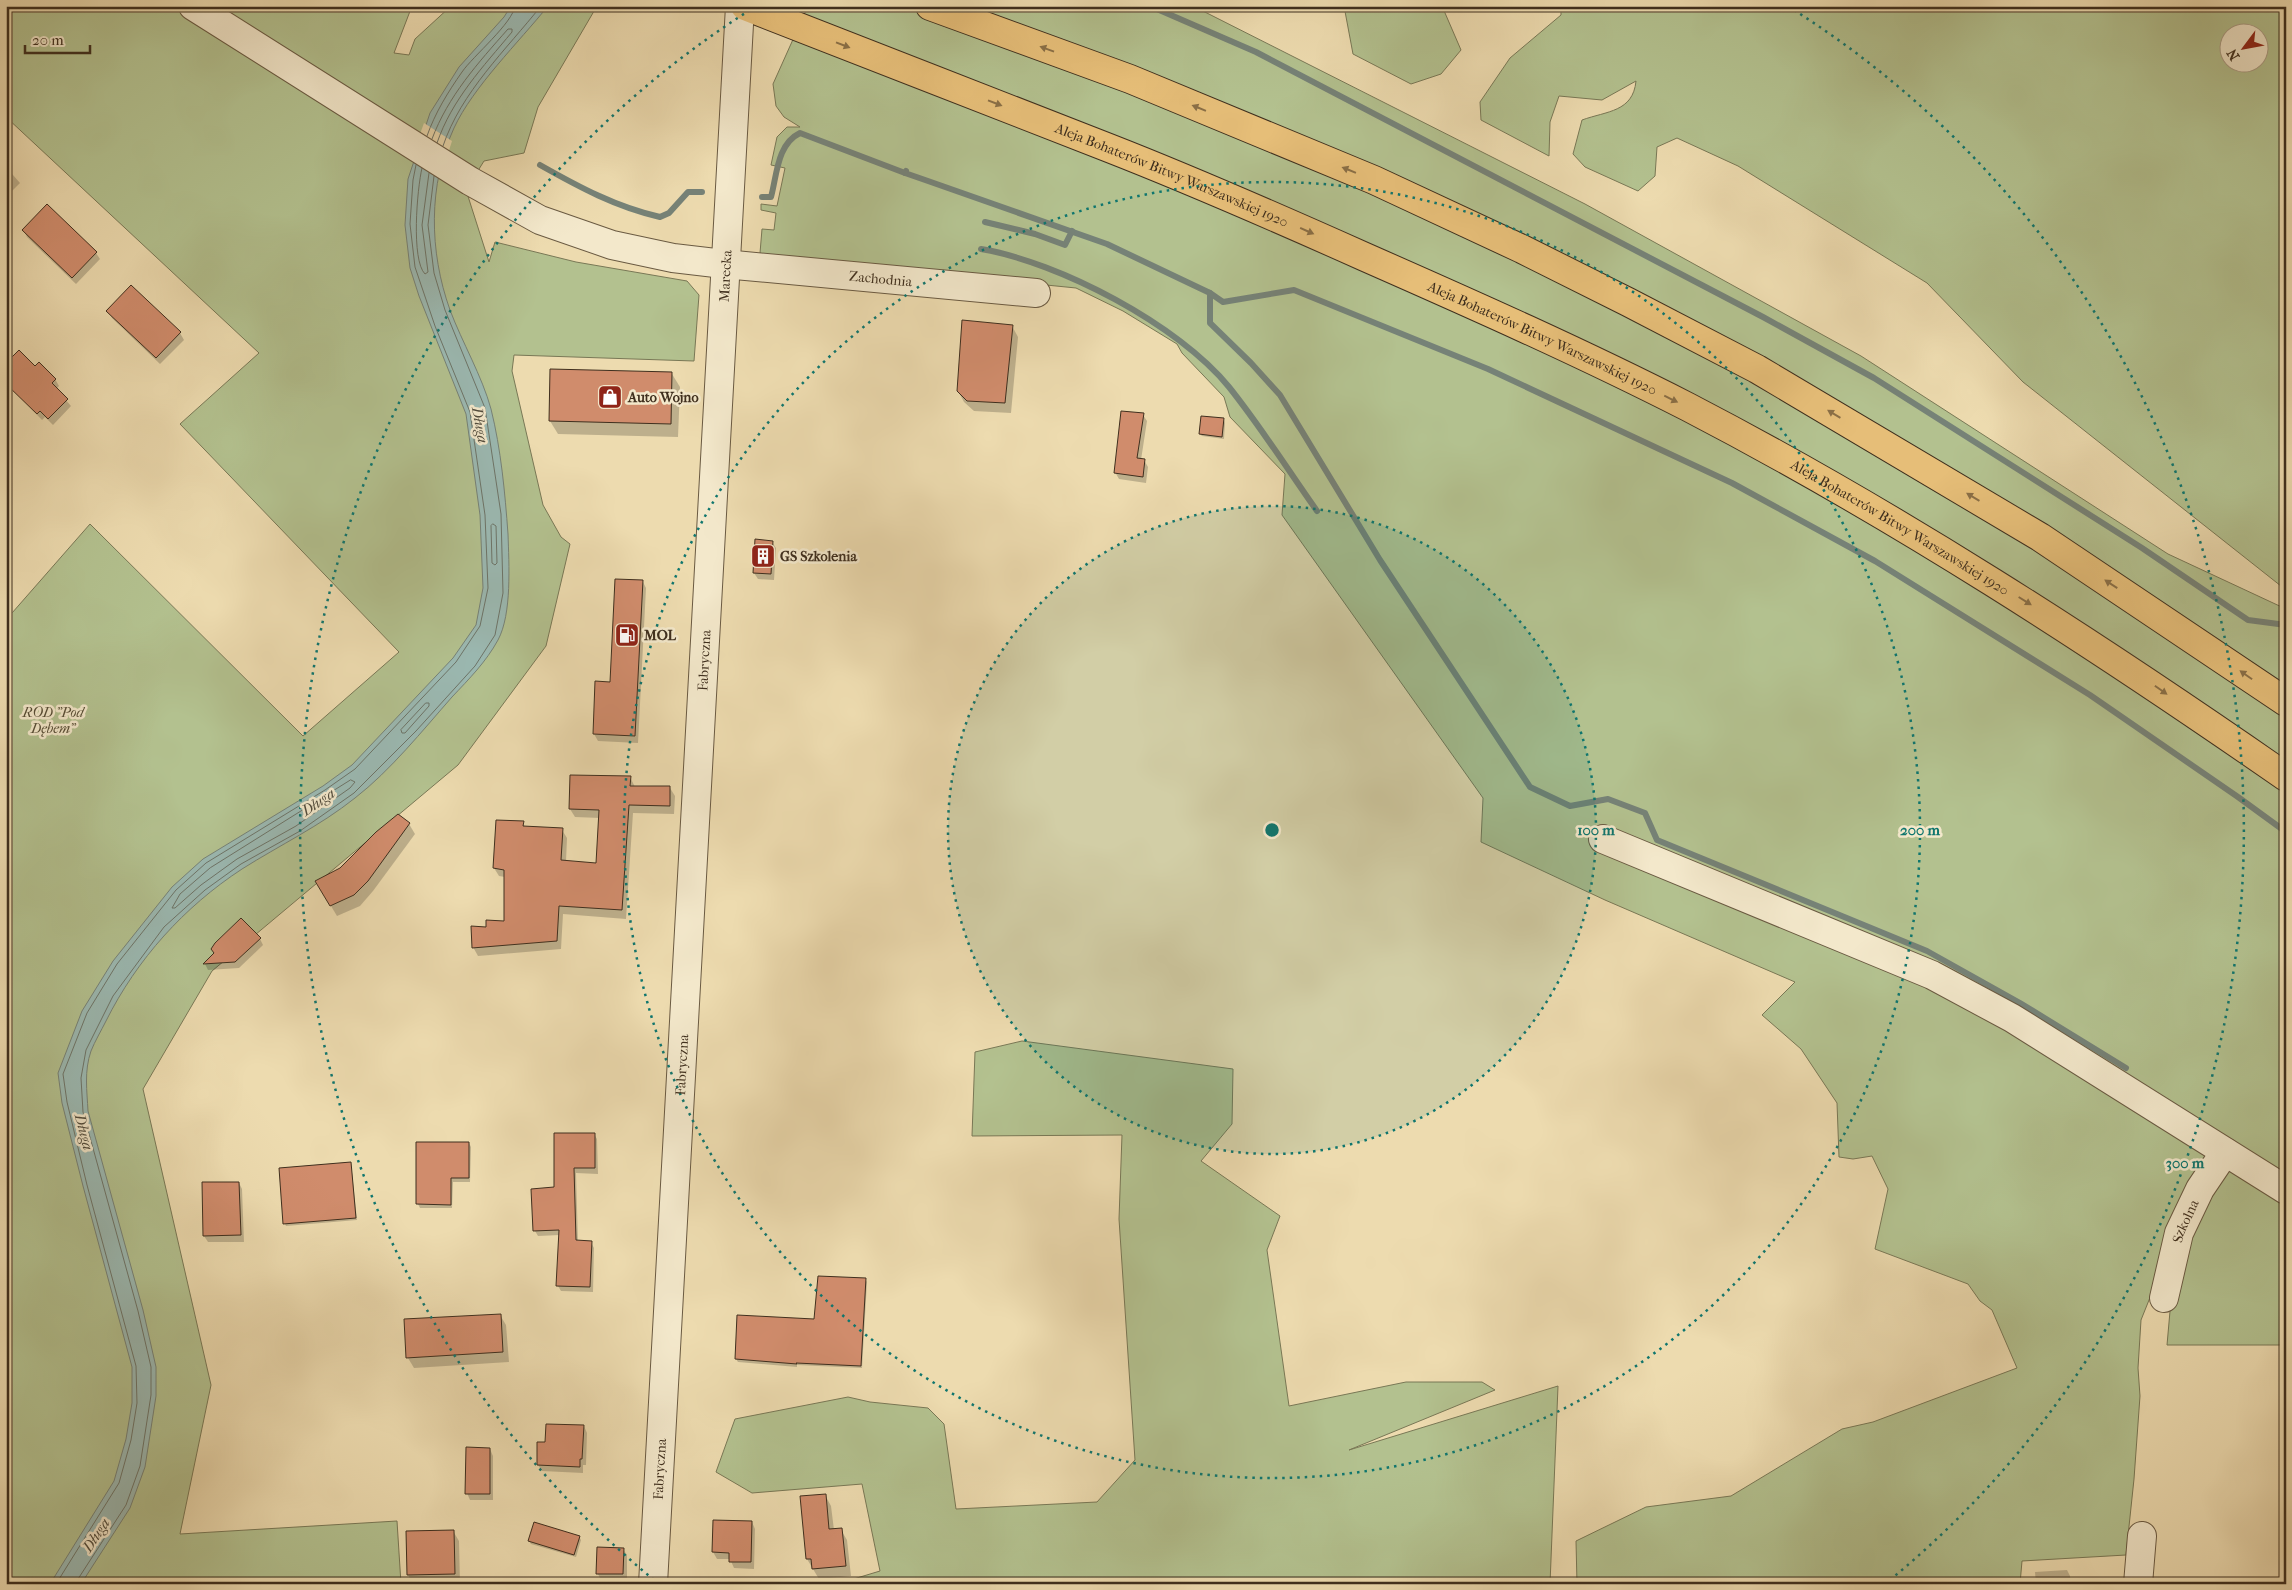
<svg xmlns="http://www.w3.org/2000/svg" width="2292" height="1590" font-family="'IM FELL French Canon',serif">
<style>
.green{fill:#b3c18f;stroke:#797856;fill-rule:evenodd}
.water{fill:#9bb9b2;stroke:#768277}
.pier{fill:#eddbaf}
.shadow{fill:#0003}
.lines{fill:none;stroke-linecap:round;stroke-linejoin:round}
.shore{stroke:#6d7468;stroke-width:1}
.stream{stroke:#768277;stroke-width:6}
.building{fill:#d08c6c;stroke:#3f2f1e}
.minor-casing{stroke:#6a5a42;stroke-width:30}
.highway-casing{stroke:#3f2f1e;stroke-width:30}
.minor{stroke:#f3e8cb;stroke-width:28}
.highway{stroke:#e6be78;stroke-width:28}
.oneway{fill:#8a6f46}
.ring{fill:none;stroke:#0f766e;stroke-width:2.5;stroke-dasharray:2.5 5}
.labels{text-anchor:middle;stroke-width:5;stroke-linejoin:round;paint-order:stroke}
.street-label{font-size:14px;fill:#3f2f1e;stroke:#f3e8cb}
.poi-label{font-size:14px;font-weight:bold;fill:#3f2f1e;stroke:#f3e8cb;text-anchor:start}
.park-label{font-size:14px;font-style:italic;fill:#564c35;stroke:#f3e8cb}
.water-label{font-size:15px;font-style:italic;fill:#514b3c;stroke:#f3e8cb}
.centre{fill:#0f766e;stroke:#f3e8cb;stroke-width:2.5}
.ring-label{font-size:15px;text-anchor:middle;font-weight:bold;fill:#0f766e;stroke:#f3e8cb;stroke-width:5;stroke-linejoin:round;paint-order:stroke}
</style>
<rect width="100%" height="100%" fill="#eddbaf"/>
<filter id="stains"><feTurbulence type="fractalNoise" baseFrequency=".004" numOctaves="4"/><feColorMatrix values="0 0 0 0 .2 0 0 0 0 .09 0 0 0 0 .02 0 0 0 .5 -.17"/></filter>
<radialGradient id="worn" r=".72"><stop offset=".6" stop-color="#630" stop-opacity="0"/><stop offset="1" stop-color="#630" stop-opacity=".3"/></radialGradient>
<g class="green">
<path d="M6,6H412L394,53L409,55L415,39L451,6H597L538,107L524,153L484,161L466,190L489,262L495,242L576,262L687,281L699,295L694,361L514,355L512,371L543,505L561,537L570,544L546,646L458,765L212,971L143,1089L211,1385L180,1534L397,1521L401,1584H6V608L12,613L90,524L303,736L399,652L180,424L259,353L6,117Z"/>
<path d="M808,6H1193L1585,204L1861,356L2168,554L2286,609V1345H2167L2171,1300L2151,1295L2141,1320L2138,1368L2140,1396L2134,1479L2126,1555L2022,1561L2020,1584H1577L1576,1541L1646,1507L1731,1496L1842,1429L1873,1422L2017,1368L1992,1310L1980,1301L1968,1284L1875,1249L1888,1189L1872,1156L1853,1159L1839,1157L1837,1103L1801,1049L1762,1015L1795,982L1605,900L1481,842L1483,798L1282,515L1285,474L1230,417L1224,397L1182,353L1177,344L1123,311L1076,288L768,257L760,253L762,229L774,230L776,213L761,210V204L777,206L785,168L771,165L777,137L787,127H800L784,117L776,106L773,84Z"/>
<path d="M1344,6H1442L1461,50L1441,74L1411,84L1353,54Z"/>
<path d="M1561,6H2286V590L2023,382L1927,283L1738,166L1677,138L1657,147L1655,176L1638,191L1585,167L1573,154L1582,120C1607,111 1633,112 1636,81L1602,100L1559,96L1550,122L1549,156L1481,120L1480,102L1510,58L1561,15ZM2230,32H2260V62H2230Z"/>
<path d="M1022,1041L1233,1069L1232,1124L1201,1161L1280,1216L1267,1250L1289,1406L1406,1382H1482L1495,1390L1349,1450L1558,1386L1550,1584H837L880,1571L862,1484L752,1493L716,1472L735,1419L848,1397L870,1402L928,1408L944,1424L956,1509L1097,1502L1135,1460L1119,1219L1122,1135L972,1136L975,1052Z"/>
<path d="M624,1579V1584H567Z"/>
</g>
<path class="water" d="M511,6H548C519,42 473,87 454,128C428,185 429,251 450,310C462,342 482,376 491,409C501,449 505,493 508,534C509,564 512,614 498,640C486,662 469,679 452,697C423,730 390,771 355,798C320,826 280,845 242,869C184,907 137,959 106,1021C101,1031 95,1041 91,1051C84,1071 87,1091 88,1111L143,1310L156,1367V1396L145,1467L130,1508L81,1584H50L114,1481L126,1439L132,1403V1367L83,1186L62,1103L58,1073L82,1011L113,961L172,887L203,859L323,786L352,765L453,658L476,625L483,588L480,515L466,414L419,296L410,268L405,225L408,179L430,113L459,67L504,17Z"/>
<path class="pier" d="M424,123L452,141L444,166L412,156Z"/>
<g class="shadow">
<path d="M6,167L20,183L6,197Z"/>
<path d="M24,231L96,253L100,259L76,284L27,237Z"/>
<path d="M131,287L180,333L184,340L160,364L112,318L108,311Z"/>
<path d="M1012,326L1018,337L1011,413L974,411L964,402L958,391Z"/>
<path d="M672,374L680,387L678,437L558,434L550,421Z"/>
<path d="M55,379L59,386L56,389L71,406L53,425L45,417L42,420L6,383Z"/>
<path d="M1143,415L1147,421L1141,460H1144L1148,467L1146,483L1119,479L1115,472Z"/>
<path d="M1224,420L1225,423L1224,439L1202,436L1200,434Z"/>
<path d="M772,542L776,548L774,580L758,579L754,573Z"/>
<path d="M643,582L646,588L638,743L598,741L594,734L597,683H611Z"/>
<path d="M630,777L635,787L670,788L675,796L674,814L633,813L626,919L563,914L561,949L478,956L473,947L487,928L505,922V877L499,876L494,868L523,823L525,827L562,830L567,838L566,862L597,865L600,818L575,817L570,809Z"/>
<path d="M409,824L415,834L373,891L360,906L337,916L322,891L341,869Z"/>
<path d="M260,939L263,945L239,968L208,970L205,964Z"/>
<path d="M594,1134L597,1139L598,1174L576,1173L578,1242H591L594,1248L593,1292L561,1291L558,1286L560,1235L538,1236L535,1231L555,1188Z"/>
<path d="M417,1143H469L471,1147L470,1182H453L452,1208H420L418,1204Z"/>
<path d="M351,1163L357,1220L286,1226L285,1224Z"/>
<path d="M239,1183L242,1189L244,1242H208L204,1236Z"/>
<path d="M865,1279L867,1282L862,1368L797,1365V1367L738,1362L736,1359L816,1321Z"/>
<path d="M500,1315L506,1325L509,1362L414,1368L408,1358L405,1321Z"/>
<path d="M584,1426L587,1433L586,1465H583V1473L542,1471L538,1465L547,1443Z"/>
<path d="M490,1449L493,1456V1500H470L467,1493Z"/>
<path d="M825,1495L831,1506L834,1530H841L847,1540L851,1576L819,1579L807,1559Z"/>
<path d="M714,1521L752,1522L755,1529L754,1569L734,1568L730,1559H717L713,1552Z"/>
<path d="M453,1531L459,1541L460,1584H413L408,1575Z"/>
<path d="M579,1537L581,1540L576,1557L531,1544L529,1541Z"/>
<path d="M623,1549L627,1555V1581L601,1580L598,1574Z"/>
<path d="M2067,1570L2070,1576L2071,1584H2036L2035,1572Z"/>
</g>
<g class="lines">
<g class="shore">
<path d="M427,136C435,113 448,92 462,72C473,56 513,23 515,6"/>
<path d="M432,139C448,96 478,63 508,29H512V32C483,67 452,99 437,143"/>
<path d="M443,146C461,92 506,50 541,6"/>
<path d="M422,168C417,189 411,260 425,274L428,272L422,225L429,173"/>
<path d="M493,524L496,526L497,563L495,565L492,563L491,526Z"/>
<path d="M426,703H429V706L405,733H402L401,730Z"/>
<path d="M351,780L355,782L350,788L296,826L237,859L201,885L175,908H172L180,894L210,868Z"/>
<path d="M56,1584L119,1483L131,1440L137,1403L136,1366L87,1185L67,1102L63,1074L87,1013L117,964L176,890L206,863L325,790L355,769L456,662L480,626L488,588L485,515L470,412L435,326L415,267L410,224L413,180L416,165"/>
<path d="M77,1584L78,1579L126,1505L140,1466L151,1395V1367L138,1311L83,1112L81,1078L86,1050L113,996L164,927L205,890L241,864L300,831L354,793L416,731L475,666L495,635L503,593L501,514L485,408L445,310L434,273L428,225L434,176"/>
</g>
<g class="stream">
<path d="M1150,6L1256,52L1763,317L1874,378L2142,548L2248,620L2286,625"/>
<path d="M540,165C579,187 616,207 660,217L669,213L688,192H702"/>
<path d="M906,171L905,173L928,181L1107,244L1210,293V323L1251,363L1280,395L1380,560L1530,787L1570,806L1608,799L1645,813L1657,840L1927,951L2020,1003L2126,1068"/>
<path d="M762,197H771C777,175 777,144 800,133L905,173"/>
<path d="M985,222L1035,234L1065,245L1072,231"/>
<path d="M981,249C1059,262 1179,325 1229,387C1261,427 1288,470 1317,511"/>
<path d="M1210,293L1223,302L1294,290L1488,369L1732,483L1875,561L2090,695L2238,797L2286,832"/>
</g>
</g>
<g class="building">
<path d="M47,204L97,252L72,278L22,230Z"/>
<path d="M131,285L181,332L156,358L106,311Z"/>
<path d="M962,320L1013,325L1005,403L967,401L957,391Z"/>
<path d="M19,350L35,366L39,362L56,379L52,383L68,399L48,419L40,411L37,414L6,384V363Z"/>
<path d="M550,369L672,372L671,424L549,421Z"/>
<path d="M1121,411L1144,413L1137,458L1145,459L1143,477L1114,473Z"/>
<path d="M1201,416L1224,418L1222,437L1199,434Z"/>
<path d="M755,539L773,541L771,574L753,573Z"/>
<path d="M615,579L643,580L635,736L593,734L595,681L610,682Z"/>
<path d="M570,775L631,776L630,786H670V806L629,805L622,910L559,906L557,941L472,948L471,926L486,927V920L504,921V870L493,868L496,820L524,821L523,826L563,828L561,860L596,863L599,810L569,809Z"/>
<path d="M398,814L410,823L368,881L354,895L330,906L315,881L340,868L376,832Z"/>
<path d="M241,918L261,938L235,962L203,964L214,953L211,949L215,943Z"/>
<path d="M554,1133H595V1168H574L576,1240L592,1241L590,1287L556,1286L559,1230L533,1231L531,1189L554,1187Z"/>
<path d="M416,1142H469V1178H451V1205L416,1204Z"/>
<path d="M351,1162L356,1218L283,1224L279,1168Z"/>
<path d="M202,1182H239L241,1235L203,1236Z"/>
<path d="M818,1276L866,1278L861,1366L796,1363L797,1364L735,1359L737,1315L814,1319Z"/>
<path d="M501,1314L503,1352L406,1358L404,1319Z"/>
<path d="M546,1424L584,1425L582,1459H580V1467L537,1465V1442H545Z"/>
<path d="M466,1447L490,1448V1494H465Z"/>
<path d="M826,1494L829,1529L842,1528L846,1566L812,1569L811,1559H806L800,1496Z"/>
<path d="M713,1520L752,1521L751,1562H729V1553L712,1552Z"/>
<path d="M534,1522L580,1536L574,1555L528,1541Z"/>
<path d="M454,1530L455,1574L407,1575L406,1531Z"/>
<path d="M597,1547L624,1548L623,1574H596Z"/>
</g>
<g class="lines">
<defs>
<g id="minor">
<path id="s1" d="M193,6L470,181L540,220L612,245L673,258L724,264L1036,293"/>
<path d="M1603,839L1932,975L2012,1018L2286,1190"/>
<path id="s2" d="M2164,1298L2179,1233L2200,1189L2225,1152"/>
<path id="s3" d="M653,1584L740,6"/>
<path d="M2138,1584L2142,1536"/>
</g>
<g id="highway">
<path id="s4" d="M745,6C866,54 988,100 1109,148C1196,182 1280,219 1365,257C1474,305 1582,353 1688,407C1896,515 2093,643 2286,777"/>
<path d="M930,6L1130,79L1374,180L1522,249L1628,302L1757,369L2040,537L2286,702"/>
</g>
</defs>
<use href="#minor" class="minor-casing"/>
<use href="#highway" class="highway-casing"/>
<use href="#minor" class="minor"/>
<use href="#highway" class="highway"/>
</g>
<defs><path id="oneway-solid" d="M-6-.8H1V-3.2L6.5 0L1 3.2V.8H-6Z" transform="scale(1.25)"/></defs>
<g class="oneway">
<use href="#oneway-solid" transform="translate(843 45) rotate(21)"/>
<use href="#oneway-solid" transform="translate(1047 49) rotate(-160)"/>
<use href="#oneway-solid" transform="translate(995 103) rotate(21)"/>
<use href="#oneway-solid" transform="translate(1199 108) rotate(-158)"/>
<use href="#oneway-solid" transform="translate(1349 170) rotate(-158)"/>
<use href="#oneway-solid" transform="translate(1307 231) rotate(24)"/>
<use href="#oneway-solid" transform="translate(1671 399) rotate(26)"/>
<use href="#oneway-solid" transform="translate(1834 414) rotate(-149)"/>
<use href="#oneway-solid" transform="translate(1973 497) rotate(-149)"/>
<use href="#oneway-solid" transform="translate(2111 584) rotate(-147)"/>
<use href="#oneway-solid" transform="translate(2025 601) rotate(32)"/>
<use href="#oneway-solid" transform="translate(2246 675) rotate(-145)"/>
<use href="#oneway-solid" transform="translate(2161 690) rotate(35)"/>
</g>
<circle cx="1272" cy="830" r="324" fill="#0f766e" fill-opacity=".12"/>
<g class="ring">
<circle cx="1272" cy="830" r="324"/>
<circle cx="1272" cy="830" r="648"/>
<path d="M654 1580A972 972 0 0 1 750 10M1794 10A972 972 0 0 1 1890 1580"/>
</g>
<defs>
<symbol id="shop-square" viewBox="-11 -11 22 22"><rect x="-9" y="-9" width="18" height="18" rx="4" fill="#8f2418" stroke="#f3e8cb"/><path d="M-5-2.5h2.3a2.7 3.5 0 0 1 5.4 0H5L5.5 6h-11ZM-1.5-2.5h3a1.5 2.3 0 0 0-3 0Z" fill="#fff"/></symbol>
<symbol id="building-square" viewBox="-11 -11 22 22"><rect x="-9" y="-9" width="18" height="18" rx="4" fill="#8f2418" stroke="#f3e8cb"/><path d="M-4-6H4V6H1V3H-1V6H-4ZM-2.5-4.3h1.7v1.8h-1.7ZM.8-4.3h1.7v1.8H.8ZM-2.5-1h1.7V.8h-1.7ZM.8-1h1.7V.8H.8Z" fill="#fff"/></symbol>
<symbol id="fuel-square" viewBox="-11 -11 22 22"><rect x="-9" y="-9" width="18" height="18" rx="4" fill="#8f2418" stroke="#f3e8cb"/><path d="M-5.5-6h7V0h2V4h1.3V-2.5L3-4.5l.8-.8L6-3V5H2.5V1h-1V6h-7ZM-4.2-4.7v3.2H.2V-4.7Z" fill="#fff"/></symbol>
</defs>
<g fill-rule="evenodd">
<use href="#shop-square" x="596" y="383" width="28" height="28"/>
<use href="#building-square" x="749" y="542" width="28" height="28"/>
<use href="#fuel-square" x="613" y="621" width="28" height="28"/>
</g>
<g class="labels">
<g class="street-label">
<text dy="5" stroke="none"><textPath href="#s4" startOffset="459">Aleja Bohaterów Bitwy Warszawskiej 1920</textPath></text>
<text dy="5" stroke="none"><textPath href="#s3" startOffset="1310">Marecka</textPath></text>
<text dy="5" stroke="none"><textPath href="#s1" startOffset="755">Zachodnia</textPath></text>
<text dy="5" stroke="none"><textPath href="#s4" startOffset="864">Aleja Bohaterów Bitwy Warszawskiej 1920</textPath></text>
<text dy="5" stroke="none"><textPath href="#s4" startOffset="1269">Aleja Bohaterów Bitwy Warszawskiej 1920</textPath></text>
<text dy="5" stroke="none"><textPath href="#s3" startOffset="925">Fabryczna</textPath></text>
<text dy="5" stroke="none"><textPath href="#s3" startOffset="520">Fabryczna</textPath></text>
<text dy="5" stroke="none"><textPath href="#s2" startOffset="80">Szkolna</textPath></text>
<text dy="5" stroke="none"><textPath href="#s3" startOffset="115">Fabryczna</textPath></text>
</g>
<g class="poi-label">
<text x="628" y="402">Auto Wojno</text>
<text x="780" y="561">GS Szkolenia</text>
<text x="644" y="640">MOL</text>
</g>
<g class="park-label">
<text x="53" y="717">ROD "Pod<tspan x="53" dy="16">Dębem"</tspan></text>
</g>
<g class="water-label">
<text transform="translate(480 425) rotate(80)" y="5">Długa</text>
<text transform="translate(318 802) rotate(-34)" y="5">Długa</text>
<text transform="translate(84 1132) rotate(76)" y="5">Długa</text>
<text transform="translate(96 1535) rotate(-56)" y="5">Długa</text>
</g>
</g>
<circle cx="1272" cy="830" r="8" class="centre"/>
<g class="ring-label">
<text x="1596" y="835">100 m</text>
<text x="1920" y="835">200 m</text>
<text x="2185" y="1168">300 m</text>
</g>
<rect width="2292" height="1590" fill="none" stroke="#eddbaf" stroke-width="25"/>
<rect x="8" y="8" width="2277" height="1575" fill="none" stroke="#3f2f1e" stroke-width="2.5"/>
<rect x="12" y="12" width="2267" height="1565" fill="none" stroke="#3f2f1e"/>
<g transform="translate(2244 48) rotate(238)"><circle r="24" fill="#f3e8cb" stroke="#ab9e86"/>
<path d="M0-4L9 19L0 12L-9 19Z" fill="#8f2418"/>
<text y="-8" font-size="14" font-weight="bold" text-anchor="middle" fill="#3f2f1e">N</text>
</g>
<path d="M25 45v8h65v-8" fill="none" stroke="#3f2f1e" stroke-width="2.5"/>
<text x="32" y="45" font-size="15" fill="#3f2f1e" stroke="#f3e8cb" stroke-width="4" paint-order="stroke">20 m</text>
<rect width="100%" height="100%" filter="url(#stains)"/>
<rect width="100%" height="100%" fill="url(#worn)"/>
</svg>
